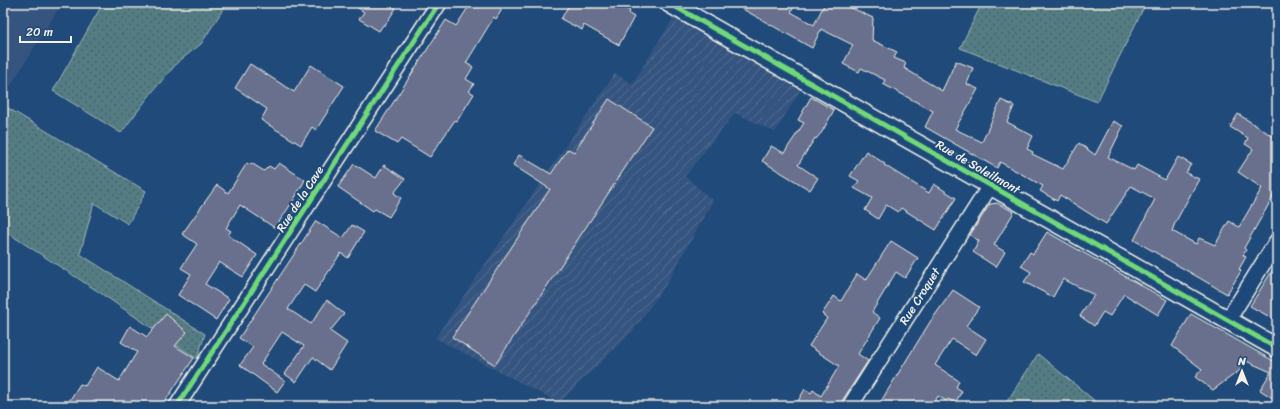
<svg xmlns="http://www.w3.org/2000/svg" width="1280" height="409" font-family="Sriracha,sans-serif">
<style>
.built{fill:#355580}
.industrial{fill:url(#industrial-furrows)}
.green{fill:url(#green-dots);stroke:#a3b6b6}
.building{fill:#686f8d;stroke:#f4f1e8}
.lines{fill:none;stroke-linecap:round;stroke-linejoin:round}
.minor-casing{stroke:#f4f1e8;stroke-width:18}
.tertiary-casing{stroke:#f4f1e8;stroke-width:21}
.minor{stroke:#1f4a7a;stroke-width:15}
.tertiary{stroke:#1f4a7a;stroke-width:18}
.cycleway-casing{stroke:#1f4a7a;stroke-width:8}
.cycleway{stroke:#71d979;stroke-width:5}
.labels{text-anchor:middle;stroke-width:4;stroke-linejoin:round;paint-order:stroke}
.street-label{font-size:12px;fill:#f4f1e8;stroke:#1f4a7a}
</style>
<defs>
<pattern id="industrial-furrows" width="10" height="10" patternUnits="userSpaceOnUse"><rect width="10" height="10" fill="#355580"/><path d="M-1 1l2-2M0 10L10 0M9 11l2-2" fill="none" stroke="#536e92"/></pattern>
<pattern id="green-dots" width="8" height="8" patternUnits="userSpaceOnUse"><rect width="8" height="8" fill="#527b83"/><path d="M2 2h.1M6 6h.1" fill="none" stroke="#4e6468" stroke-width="1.8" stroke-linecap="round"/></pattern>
</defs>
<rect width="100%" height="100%" fill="#1f4a7a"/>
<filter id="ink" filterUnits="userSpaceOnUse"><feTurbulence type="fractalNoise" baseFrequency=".025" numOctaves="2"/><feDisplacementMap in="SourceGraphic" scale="8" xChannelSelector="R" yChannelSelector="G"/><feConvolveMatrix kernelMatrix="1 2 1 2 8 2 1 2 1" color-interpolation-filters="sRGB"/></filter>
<g filter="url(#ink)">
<path class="built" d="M3,3H62L3,98Z"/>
<path class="industrial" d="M679,9L806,81L775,132L735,113L685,176L713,201L667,283L634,330L559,403L435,338L615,73L632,84Z"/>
<g class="green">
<path d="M103,3H227L201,44L178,62L153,91L121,133L53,91Z"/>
<path d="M982,3H1146L1097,102L960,48Z"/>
<path d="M3,105L146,191L128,224L94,203L80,254L205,334L197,359L99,292L3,230Z"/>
<path d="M1038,354L1101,406H1004Z"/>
</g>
<g class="building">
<path d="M351,3H389L396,8L385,25H383L379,31L359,19L364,12Z"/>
<path d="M471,3H506L496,19L494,17L466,63L473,67L466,79L474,84L469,91L474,94L457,121L455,120L430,157L401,139L397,144L375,131L446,20L456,26Z"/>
<path d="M570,3H617L630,11L629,14L634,17L619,45L584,25L582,30L561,19Z"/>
<path d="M732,3H796L791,12L814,25L825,3H841L873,18L872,40L897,52L894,58L906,63L904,68L942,91L956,61L973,68L967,84L978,89L955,129L982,142L1001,100L1014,106L1007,122L1033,136L1027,149L1033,152L1032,154L1063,169L1079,143L1095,155L1113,121L1123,126L1108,157L1134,170L1137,165L1165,180L1178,157L1191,164L1186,173L1199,179L1175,223L1172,231L1196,244L1199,238L1215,245L1229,221L1239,227L1262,188L1238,172L1253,149L1245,144L1248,138L1230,127L1238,114L1277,139V197L1274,195L1244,248L1246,250L1243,255L1246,257L1239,269L1241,271L1227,294L1134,240L1155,199L1131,186L1106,224L1060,195L1057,201L1040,191L1043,186L1000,162L997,168L925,127L933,111L883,84L885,80L861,68L859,72L843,64L853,45L821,29L812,48Z"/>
<path d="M250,64L294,92L311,65L344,86L316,130L312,127L301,145L261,120L267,109L235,88Z"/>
<path d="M811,97L834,110L822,132L816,139L815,138L798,165L818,178L810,190L762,161L771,146L784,153L804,123L798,120Z"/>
<path d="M609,99L652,127L495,365L452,337L550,189L513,165L519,155L551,174L568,149L574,152Z"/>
<path d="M866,151L885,164L884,165L929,193L934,184L956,198L936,230L901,208L898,212L886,205L878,219L865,210L872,198L854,188L859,181L850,176Z"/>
<path d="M247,163L250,165L251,163L264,171L269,166L274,169L279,163L305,180L293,201L275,228L240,205L226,228L231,231L228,235L257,255L243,277L219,262L205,284L229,299L216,320L178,295L191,274L181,268L197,244L182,234L217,185L228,193Z"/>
<path d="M354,164L376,178L384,165L405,179L394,193L401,198L389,217L375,209L373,211L338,187Z"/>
<path d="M997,203L1014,212L994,245L1005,252L996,267L973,252L979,241L970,235L990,204Z"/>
<path d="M316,221L343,238L352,225L364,232L348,258L341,253L315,292L304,285L288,309L311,324L327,300L344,314L330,331L347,343L330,370L313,357L296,382L285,374L304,346L282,332L261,364L285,381L277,392L240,365L253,347L239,338Z"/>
<path d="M1047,232L1167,300L1158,315L1124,294L1110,316L1103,312L1094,326L1080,316L1094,295L1063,279L1053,297L1024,282L1031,272L1021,266L1030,252L1033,254Z"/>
<path d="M891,241L918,258L905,278L896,272L872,312L880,318L858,354L868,361L842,401L841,406H795L805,389L811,393L813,390L821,396L839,366L809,346L827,318L822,314L834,296L841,301L857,274L866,280Z"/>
<path d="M1277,263V321L1250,306Z"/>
<path d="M953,290L979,307L966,326L986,339L976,355L952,339L935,365L959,381L956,387L962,391L955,403L948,399L946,401L938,396L932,406H878L930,322Z"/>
<path d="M166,314L187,332L175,346L194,358L162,406H66L80,384L85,386L97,367L119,381L137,352L121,342L130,326L147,337Z"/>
<path d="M1191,314L1277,363V401L1260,390L1271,372L1246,361L1243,368L1213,390L1195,377L1202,369L1172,346Z"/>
</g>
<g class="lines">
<defs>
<g id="minor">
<path d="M1228,320L1277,241"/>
<path d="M177,406L439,3"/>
<path id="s1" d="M850,406L990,186"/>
</g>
<path id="tertiary" d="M669,3L1277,348"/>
</defs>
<use href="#minor" class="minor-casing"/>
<use href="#tertiary" class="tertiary-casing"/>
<use href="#minor" class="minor"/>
<use href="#tertiary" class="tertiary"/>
<defs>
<g id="cycleway">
<path d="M669,3L1277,348"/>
<path d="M177,406L439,3"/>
</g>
</defs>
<use href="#cycleway" class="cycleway-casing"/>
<use href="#cycleway" class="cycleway"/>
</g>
</g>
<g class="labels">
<g class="street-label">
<text transform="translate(978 167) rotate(30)" y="4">Rue de Soleilmont</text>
<text transform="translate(300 199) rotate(-57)" y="4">Rue de la Cave</text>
<text dy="4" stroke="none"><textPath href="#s1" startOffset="130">Rue Croquet</textPath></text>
</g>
</g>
<rect width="1280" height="409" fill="none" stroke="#1f4a7a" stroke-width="16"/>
<rect x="8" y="8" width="1264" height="393" fill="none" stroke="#f4f1e8" stroke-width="1.5" filter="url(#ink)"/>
<g transform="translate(1242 371)" stroke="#1f4a7a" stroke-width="3" paint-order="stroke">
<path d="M0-3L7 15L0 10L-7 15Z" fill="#f4f1e8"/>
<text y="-6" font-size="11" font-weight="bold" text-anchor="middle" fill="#f4f1e8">N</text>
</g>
<path d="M20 36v6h51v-6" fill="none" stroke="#f4f1e8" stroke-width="2"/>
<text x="26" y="36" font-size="12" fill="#f4f1e8" stroke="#1f4a7a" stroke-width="3" paint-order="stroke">20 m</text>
</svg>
